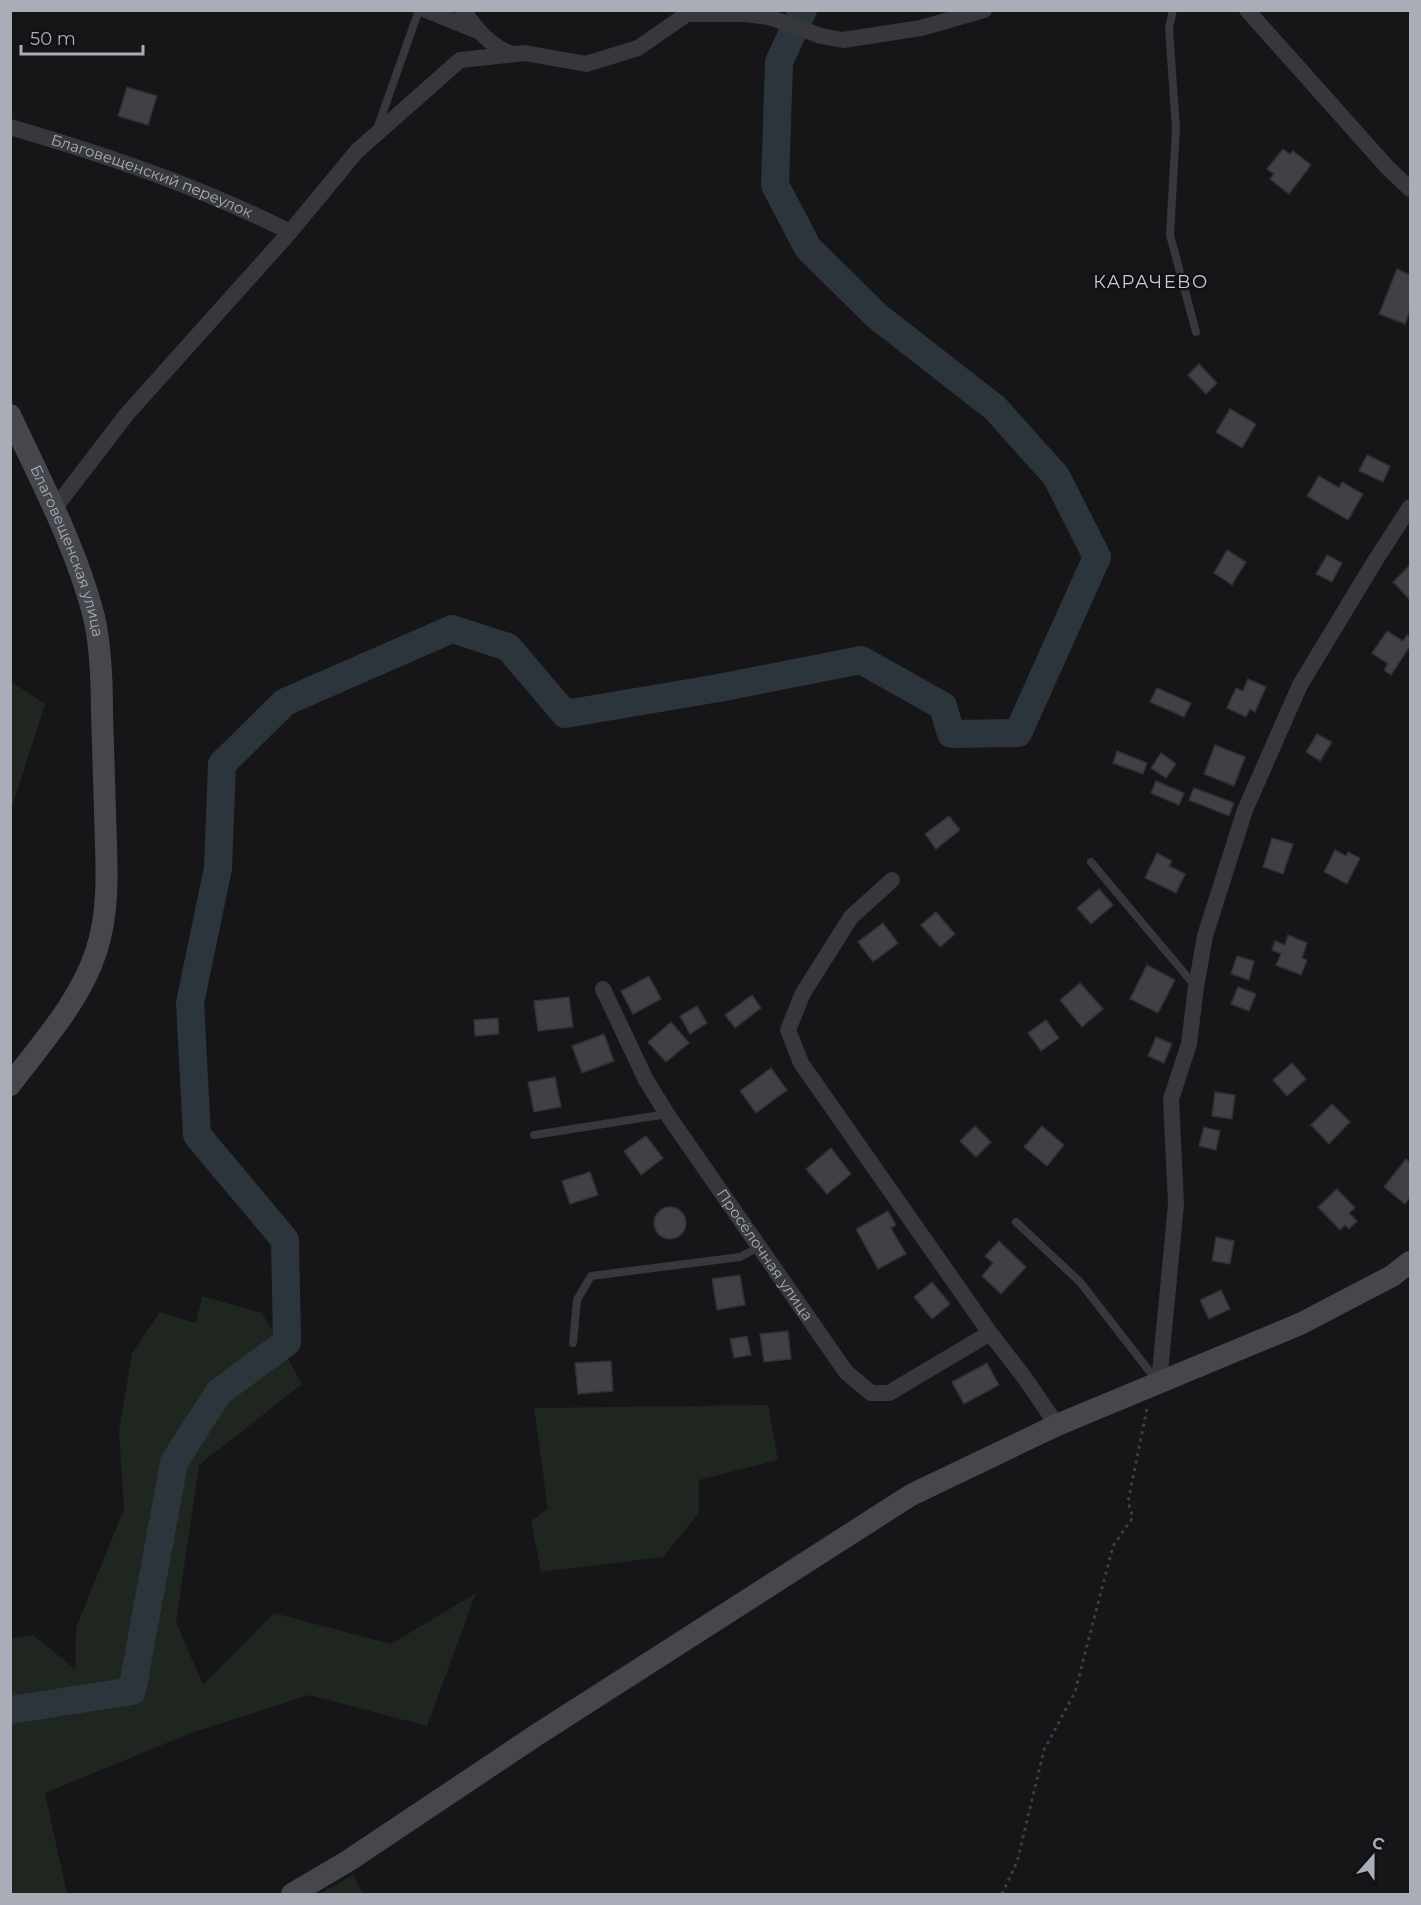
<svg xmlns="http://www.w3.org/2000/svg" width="1421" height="1905" font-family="Montserrat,sans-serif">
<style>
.green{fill:#1e261f}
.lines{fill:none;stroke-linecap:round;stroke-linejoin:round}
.river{stroke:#2c353c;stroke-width:28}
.building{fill:#404145;stroke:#303034;stroke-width:1.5}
.path{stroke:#3d3f44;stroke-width:3;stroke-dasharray:3 4.5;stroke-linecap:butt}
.lane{stroke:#37383d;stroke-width:8}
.street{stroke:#37383d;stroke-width:16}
.secondary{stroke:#45474d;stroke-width:22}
.labels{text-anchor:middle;stroke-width:4.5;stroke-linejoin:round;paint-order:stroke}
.street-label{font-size:15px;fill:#a8adb8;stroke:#111113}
.quarter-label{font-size:18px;letter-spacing:1.5px;fill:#c9ccd4;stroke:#111113}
</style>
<rect width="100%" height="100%" fill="#161618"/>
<g class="green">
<path d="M11,682L45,704L11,810Z"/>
<path d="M202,1296L262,1313L302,1384L199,1465L176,1622L203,1685L274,1613L391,1644L476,1593L427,1726L309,1695L191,1733L45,1793L67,1894H11V1639L33,1635L75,1669L76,1628L124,1509L119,1431L132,1353L160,1312L196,1323Z"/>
<path d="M768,1405L778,1460L699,1480V1513L663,1557L541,1572L531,1521L548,1509L534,1408Z"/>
<path d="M353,1875L363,1894H319Z"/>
</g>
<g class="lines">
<path class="river" d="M10,1710L132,1691L174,1462L219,1392L287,1342L285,1240L197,1135L190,1003L218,868L222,764L285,702L452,629L508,647L565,714L719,688L861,660L943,706L951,734L1018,733L1097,557L1056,476L995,408L877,316L808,248L775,185L779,62L803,10"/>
</g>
<g class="building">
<path d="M127,87L157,96L148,125L118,116Z"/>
<path d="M1283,149L1290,154L1293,151L1311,165L1289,194L1270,179L1274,174L1267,169Z"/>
<path d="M1397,269L1410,275V310L1405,324L1379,314Z"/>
<path d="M1199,364L1217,383L1206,394L1188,375Z"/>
<path d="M1230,409L1256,424L1242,448L1216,432Z"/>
<path d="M1367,455L1390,466L1383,482L1359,471Z"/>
<path d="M1319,476L1339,488L1342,482L1363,494L1348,520L1307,496Z"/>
<path d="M1227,550L1246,562L1232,585L1214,573Z"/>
<path d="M1327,555L1342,563L1332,582L1316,574Z"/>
<path d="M1410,565V598L1409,599L1393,582Z"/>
<path d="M1387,631L1403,641L1407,635L1410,637V646L1391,675L1384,670L1388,664L1372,653Z"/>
<path d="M1248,679L1266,687L1255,712L1250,709L1246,717L1227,708L1236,688L1243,691Z"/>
<path d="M1157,688L1191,703L1184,717L1150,702Z"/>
<path d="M1317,734L1332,742L1320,761L1306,752Z"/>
<path d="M1215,745L1245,757L1234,786L1204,774Z"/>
<path d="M1117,751L1147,763L1143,774L1113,763Z"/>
<path d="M1161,753L1176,764L1166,778L1151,768Z"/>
<path d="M1156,781L1184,793L1179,805L1151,793Z"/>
<path d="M1194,788L1234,803L1229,816L1189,800Z"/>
<path d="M949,816L960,830L936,849L925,834Z"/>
<path d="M1272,838L1293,844L1283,874L1263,867Z"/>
<path d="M1335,850L1346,856L1348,852L1360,858L1347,884L1324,872Z"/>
<path d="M1157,853L1172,861L1169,866L1185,874L1176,893L1145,878Z"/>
<path d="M1099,889L1113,905L1091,924L1077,908Z"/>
<path d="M936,912L955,934L940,947L921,925Z"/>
<path d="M883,923L898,943L873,962L858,942Z"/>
<path d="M1288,935L1307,943L1302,958L1307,960L1301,975L1276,965L1281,954L1272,950L1275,941L1285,945Z"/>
<path d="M1237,956L1254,961L1249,980L1231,974Z"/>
<path d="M1147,965L1175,980L1158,1013L1130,999Z"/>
<path d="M649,976L661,999L633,1014L621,991Z"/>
<path d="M1080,983L1103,1009L1082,1027L1060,1000Z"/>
<path d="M1238,987L1256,994L1249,1011L1231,1004Z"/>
<path d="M752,995L761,1008L735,1028L725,1015Z"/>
<path d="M569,997L573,1027L538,1031L534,1001Z"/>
<path d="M697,1006L707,1023L690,1034L680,1016Z"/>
<path d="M498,1018L499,1034L475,1036L474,1020Z"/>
<path d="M1046,1020L1059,1038L1041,1051L1028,1033Z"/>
<path d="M671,1022L689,1043L666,1062L648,1042Z"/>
<path d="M604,1034L614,1061L582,1073L572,1046Z"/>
<path d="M1156,1037L1172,1044L1164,1063L1148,1056Z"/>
<path d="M1292,1063L1306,1079L1287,1096L1273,1080Z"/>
<path d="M771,1068L787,1090L756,1113L740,1091Z"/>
<path d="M555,1077L561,1107L534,1112L528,1082Z"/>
<path d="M1215,1092L1235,1095L1232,1119L1212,1116Z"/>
<path d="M1332,1104L1350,1122L1329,1144L1311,1125Z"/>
<path d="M975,1126L991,1142L976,1157L960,1141Z"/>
<path d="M1042,1126L1064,1145L1047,1166L1024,1147Z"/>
<path d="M1204,1127L1220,1131L1216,1150L1199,1146Z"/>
<path d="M646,1136L663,1158L641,1175L624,1151Z"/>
<path d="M831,1148L851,1174L827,1194L806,1169Z"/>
<path d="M1406,1159L1410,1163V1197L1405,1204L1384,1187Z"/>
<path d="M590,1172L598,1195L570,1204L562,1181Z"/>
<path d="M1337,1189L1355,1208L1349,1213L1357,1221L1349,1229L1345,1225L1340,1230L1318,1207Z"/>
<circle cx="670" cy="1223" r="16"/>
<path d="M888,1211L896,1225L891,1228L906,1254L878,1269L856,1229Z"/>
<path d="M1216,1237L1234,1241L1230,1264L1212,1261Z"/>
<path d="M999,1241L1026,1267L1001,1294L982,1276L993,1263L985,1256Z"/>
<path d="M740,1275L745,1305L717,1310L712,1279Z"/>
<path d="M932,1282L950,1304L932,1319L914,1297Z"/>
<path d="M1221,1290L1230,1309L1209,1319L1200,1300Z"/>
<path d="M788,1331L791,1359L764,1362L760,1334Z"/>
<path d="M747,1336L751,1355L734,1358L730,1339Z"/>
<path d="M611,1361L613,1391L578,1394L575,1363Z"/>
<path d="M987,1363L999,1385L964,1404L952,1382Z"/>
</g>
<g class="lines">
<path class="path" d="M1002,1894L1017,1862L1044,1750L1075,1692L1113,1546L1133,1517L1128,1502L1147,1408"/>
<g class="lane">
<path d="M1173,10L1169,28L1176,129L1170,235L1196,332"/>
<path d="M377,129L419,10"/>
<path d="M1091,862L1196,987"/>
<path d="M534,1135L667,1114"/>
<path d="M1016,1222L1080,1282L1157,1381"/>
<path d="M573,1343L577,1300L591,1276L740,1257L759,1247"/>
</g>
<g class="street">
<path d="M426,10L478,31"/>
<path d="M463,10C476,29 490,46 512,54"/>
<path d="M1247,10L1387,167L1410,189"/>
<path id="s1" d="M10,127C106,155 201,187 290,232"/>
<path d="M54,509L127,414L290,232L357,151L460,60L525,53L586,64L638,48L687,14H745L769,17L821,36L843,40L921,28L984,10"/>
<path d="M892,880L851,917L803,993L788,1030L801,1063L990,1333L1024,1377L1057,1425"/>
<path id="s2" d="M603,989L646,1080L667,1114L846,1372L871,1393H889L990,1333"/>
<path d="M1159,1383L1176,1204L1171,1099L1189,1044L1196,987L1205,936L1245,810L1300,685L1375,561L1410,507"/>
</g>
<g class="secondary">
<path id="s3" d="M10,415C40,479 77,549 94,617C101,648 102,680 102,712C103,745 104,778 105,812C106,858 111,907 96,952C80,1001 41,1044 10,1085"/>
<path d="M292,1894L348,1861L538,1734L911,1495L1057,1425L1300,1324L1392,1276L1410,1262"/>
</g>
</g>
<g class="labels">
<g class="street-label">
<text dy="5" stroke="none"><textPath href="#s1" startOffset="150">Благовещенский переулок</textPath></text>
<text dy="5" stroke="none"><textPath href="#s3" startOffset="148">Благовещенская улица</textPath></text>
<text dy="5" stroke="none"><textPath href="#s2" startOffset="312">Просёлочная улица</textPath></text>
</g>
<g class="quarter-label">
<text x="1151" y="288">КАРАЧЕВО</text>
</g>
</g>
<rect width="1421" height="1905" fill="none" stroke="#a8adb8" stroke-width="24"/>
<g transform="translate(1373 1857) rotate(21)" stroke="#111113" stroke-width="4.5" paint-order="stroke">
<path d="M0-4.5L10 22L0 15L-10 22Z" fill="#a8adb8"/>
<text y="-9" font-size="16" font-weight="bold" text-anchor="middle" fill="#a8adb8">С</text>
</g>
<path d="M21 45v9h122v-9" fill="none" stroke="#a8adb8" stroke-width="3"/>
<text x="30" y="45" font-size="18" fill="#a8adb8" stroke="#111113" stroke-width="4.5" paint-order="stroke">50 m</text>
</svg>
